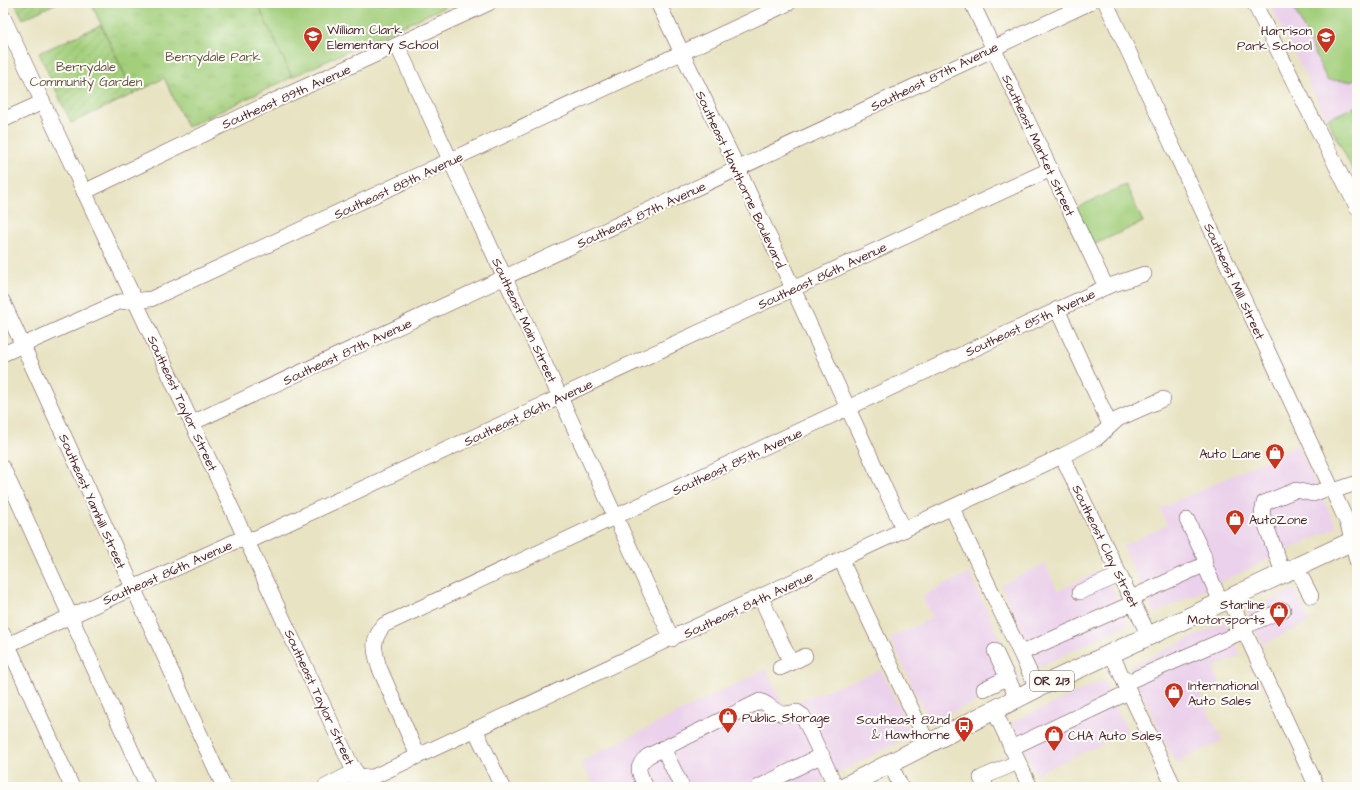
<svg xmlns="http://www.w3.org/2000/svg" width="1360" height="790" font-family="'Architects Daughter',sans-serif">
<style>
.built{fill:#ebd1eb}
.grass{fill:#a3cf7b;stroke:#767753}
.park{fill:url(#park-tufts);stroke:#767753}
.garden{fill:url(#garden-furrows);stroke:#767753}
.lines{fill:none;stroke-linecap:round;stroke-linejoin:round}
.minor-casing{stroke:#623c42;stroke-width:16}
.major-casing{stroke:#623c42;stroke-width:20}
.minor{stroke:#fff;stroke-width:15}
.major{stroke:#fff;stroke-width:19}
.labels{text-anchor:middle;stroke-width:4;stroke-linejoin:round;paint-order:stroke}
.shield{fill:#fdfcf7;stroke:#806168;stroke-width:1}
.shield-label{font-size:12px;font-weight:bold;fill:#4a1f2b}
.poi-label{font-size:13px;fill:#4a1f2b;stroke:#fdfcf7;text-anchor:start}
.park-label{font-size:13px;fill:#655443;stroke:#fdfcf7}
.street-label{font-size:13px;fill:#4a1f2b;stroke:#fdfcf7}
</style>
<defs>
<pattern id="park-tufts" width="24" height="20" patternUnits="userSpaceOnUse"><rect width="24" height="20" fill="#a3cf7b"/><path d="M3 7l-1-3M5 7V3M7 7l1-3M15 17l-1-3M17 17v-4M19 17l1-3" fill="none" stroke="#8eb16a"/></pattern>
<pattern id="garden-furrows" width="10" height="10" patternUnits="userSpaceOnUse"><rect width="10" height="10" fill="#a3cf7b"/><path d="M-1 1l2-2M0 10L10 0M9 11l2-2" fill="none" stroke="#8eb16a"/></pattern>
</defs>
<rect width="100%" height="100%" fill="#fdfcf7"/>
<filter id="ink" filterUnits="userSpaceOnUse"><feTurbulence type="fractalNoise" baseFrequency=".025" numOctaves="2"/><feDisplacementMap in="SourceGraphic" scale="8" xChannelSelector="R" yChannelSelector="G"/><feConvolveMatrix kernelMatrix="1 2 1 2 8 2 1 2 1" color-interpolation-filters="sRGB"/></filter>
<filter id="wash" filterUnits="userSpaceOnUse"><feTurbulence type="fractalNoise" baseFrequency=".012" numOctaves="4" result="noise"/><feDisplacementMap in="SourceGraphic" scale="16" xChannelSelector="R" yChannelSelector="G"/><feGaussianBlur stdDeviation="0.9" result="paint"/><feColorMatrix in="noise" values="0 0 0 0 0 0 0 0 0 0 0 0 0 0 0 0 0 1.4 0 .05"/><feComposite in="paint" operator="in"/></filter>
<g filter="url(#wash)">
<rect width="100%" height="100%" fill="#e8e3c2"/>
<g class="built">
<path d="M1269,3H1357V106L1327,119Z"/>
<path d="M1297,445L1337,527L1154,614L1123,546L1167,525L1160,509Z"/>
<path d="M1045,564L1058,591L1103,569L1129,624L1039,667L1001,585Z"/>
<path d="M969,573L1020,681L930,723L890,638L932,618L922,596Z"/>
<path d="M1294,589L1310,622L1263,644L1247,611Z"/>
<path d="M1225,622L1241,655L1213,668L1222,686L1201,696L1222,741L1175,763L1130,666Z"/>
<path d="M766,669L784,707L881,670L912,735L811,787H594L581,761Z"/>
<path d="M1104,680L1128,732L1036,774L1012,722Z"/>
</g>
<g class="grass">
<path d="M257,3H453L292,77Z"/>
<path d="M1292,3H1357V79L1349,81L1327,80Z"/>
<path d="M1126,185L1143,222L1093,245L1076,208Z"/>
</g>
<g class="park">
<path d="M91,3H257L292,77L187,127L164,78L134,94Z"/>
<path d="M1357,106V178L1327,119Z"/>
</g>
<g class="garden">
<path d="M15,3H57L23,19Z"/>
<path d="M101,25L134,94L71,123L39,53Z"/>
</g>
</g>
<g filter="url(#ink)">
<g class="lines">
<defs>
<g id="minor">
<path d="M658,3L738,169L904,530"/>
<path d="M972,3L1106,287"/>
<path d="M1106,3L1348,524L1357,561"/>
<path d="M1254,3L1357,207"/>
<path d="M3,17L351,765L364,783"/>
<path d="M397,45L672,639"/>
<path d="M3,120L43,102"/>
<path d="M84,192L265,105L489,3"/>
<path d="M3,302L224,787"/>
<path d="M1057,309L1110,425"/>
<path d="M3,354L119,302L151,299L789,3"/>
<path d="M192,423L988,52L1002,44L1089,3"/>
<path d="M1062,456L1149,636"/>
<path d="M3,468L148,787"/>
<path d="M1333,491L1357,483"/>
<path d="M952,508L1037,688"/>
<path d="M1187,520L1204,556L1205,566"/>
<path d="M841,560L928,744"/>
<path d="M1296,567L1311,596"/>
<path d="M1283,573L1262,514L1264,503L1296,490L1313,494L1331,487"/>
<path d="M1080,592L1120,575"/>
<path d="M761,598L791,663L780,668"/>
<path d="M1131,598L1199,567L1205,566L1221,602"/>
<path d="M1229,598L1317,787"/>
<path d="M1243,627L1283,610"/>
<path d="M3,634L72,787"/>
<path d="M3,647L236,541L256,538L1051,169"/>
<path d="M995,651L1017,698"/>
<path d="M1021,653L1133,603"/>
<path d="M1111,653L1174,787"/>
<path d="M791,663L805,656"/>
<path d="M1125,683L1244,631"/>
<path d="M984,689L1007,678"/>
<path d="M994,710L1030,787"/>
<path d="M475,729L502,787"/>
<path d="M663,748L682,787"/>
<path d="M1011,748L1129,692"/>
<path d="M418,756L379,667C374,650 371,640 384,625L1106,287L1144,274"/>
<path d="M890,763L901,787"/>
<path d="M325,787L346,776L373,777L1062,456L1097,438L1118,419L1163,399"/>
<path d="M646,787C639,773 634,767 648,756L760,701C768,703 776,714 784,714C788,714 793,712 797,712L803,716L836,787"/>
<path d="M759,787L822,755"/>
<path d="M986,787L981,778L1018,762"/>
</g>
<path id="major" d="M844,787L1037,688L1357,539"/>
</defs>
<use href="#minor" class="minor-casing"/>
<use href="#major" class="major-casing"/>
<use href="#minor" class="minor"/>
<use href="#major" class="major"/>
</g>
</g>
<defs>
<symbol id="school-pin" viewBox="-11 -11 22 30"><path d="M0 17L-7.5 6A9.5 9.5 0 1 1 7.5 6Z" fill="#c8321e" stroke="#fdfcf7"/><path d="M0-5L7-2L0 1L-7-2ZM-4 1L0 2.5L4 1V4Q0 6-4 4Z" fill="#fff"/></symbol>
<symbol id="shop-pin" viewBox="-11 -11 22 30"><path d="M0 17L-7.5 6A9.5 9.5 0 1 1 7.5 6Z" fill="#c8321e" stroke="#fdfcf7"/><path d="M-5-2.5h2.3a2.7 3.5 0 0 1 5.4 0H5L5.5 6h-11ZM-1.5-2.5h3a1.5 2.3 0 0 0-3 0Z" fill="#fff"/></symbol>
<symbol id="bus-pin" viewBox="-11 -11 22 30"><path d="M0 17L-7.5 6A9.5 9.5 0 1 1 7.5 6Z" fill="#c8321e" stroke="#fdfcf7"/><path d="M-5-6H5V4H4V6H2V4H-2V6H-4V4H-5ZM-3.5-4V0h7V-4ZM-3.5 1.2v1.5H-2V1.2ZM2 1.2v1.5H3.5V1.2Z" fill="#fff"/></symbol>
</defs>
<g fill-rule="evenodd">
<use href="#school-pin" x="302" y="25" width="22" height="30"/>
<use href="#school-pin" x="1315" y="26" width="22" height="30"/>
<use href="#shop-pin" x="1264" y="442" width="22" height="30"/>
<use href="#shop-pin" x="1224" y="508" width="22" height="30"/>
<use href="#shop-pin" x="1268" y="600" width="22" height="30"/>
<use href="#shop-pin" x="1163" y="681" width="22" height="30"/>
<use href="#shop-pin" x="717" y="706" width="22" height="30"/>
<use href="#bus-pin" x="953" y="715" width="22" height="30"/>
<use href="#shop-pin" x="1043" y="724" width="22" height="30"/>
</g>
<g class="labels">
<rect class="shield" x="1030" y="671" width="44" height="20" rx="3"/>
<g class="shield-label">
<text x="1052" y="685">OR 213</text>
</g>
<g class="poi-label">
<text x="327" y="34">William Clark<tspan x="327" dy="15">Elementary School</tspan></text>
<text x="1312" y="35" text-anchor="end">Harrison<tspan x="1312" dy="15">Park School</tspan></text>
<text x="1261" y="458" text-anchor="end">Auto Lane</text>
<text x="1249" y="524">AutoZone</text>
<text x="1265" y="609" text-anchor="end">Starline<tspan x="1265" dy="15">Motorsports</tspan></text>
<text x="1188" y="690">International<tspan x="1188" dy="15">Auto Sales</tspan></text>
<text x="742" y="722">Public Storage</text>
<text x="950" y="724" text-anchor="end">Southeast 82nd<tspan x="950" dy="15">&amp; Hawthorne</tspan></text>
<text x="1068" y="740">CHA Auto Sales</text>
</g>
<g class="park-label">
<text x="213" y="61">Berrydale Park</text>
<text x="86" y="71">Berrydale<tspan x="86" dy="15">Community Garden</tspan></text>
</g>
<g class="street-label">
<text transform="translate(934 76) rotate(-26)" y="5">Southeast 87th Avenue</text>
<text transform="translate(286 96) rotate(-24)" y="5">Southeast 89th Avenue</text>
<text transform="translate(1039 145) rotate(65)" y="5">Southeast Market Street</text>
<text transform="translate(741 179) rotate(65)" y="5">Southeast Hawthorne Boulevard</text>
<text transform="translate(398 185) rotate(-25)" y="5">Southeast 88th Avenue</text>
<text transform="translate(641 214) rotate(-25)" y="5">Southeast 87th Avenue</text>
<text transform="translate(822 275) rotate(-25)" y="5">Southeast 86th Avenue</text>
<text transform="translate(1235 281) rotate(65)" y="5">Southeast Mill Street</text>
<text transform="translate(525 320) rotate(65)" y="5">Southeast Main Street</text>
<text transform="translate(1030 322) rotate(-25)" y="5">Southeast 85th Avenue</text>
<text transform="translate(347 351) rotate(-25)" y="5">Southeast 87th Avenue</text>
<text transform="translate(183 403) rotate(65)" y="5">Southeast Taylor Street</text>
<text transform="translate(528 412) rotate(-25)" y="5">Southeast 86th Avenue</text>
<text transform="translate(737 461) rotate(-25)" y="5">Southeast 85th Avenue</text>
<text transform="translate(93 501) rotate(66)" y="5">Southeast Yamhill Street</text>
<text transform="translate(1106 546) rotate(64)" y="5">Southeast Clay Street</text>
<text transform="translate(167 572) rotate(-24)" y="5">Southeast 86th Avenue</text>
<text transform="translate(748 604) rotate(-25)" y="5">Southeast 84th Avenue</text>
<text transform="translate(320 697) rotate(65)" y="5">Southeast Taylor Street</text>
</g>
</g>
<rect width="1360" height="790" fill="none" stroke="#fdfcf7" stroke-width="16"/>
</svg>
